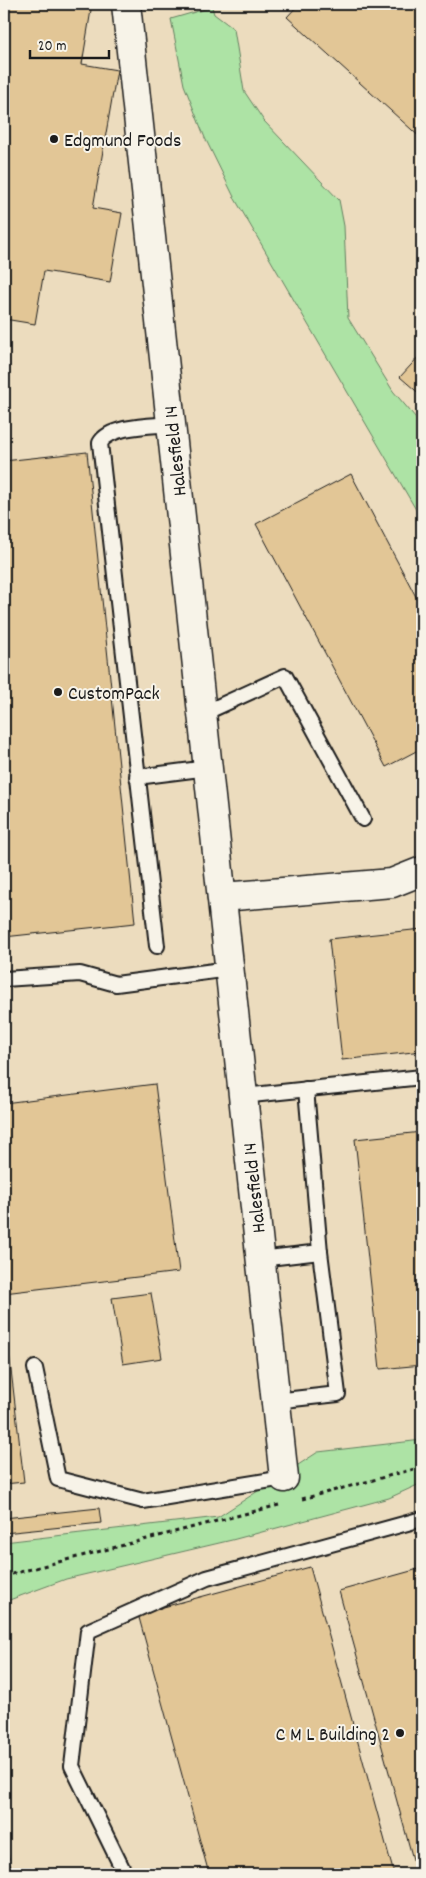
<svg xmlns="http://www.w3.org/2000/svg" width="426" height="1878" font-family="Dekko,sans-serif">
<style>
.built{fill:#ecdcbe}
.green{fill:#ade3a5;stroke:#648060}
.building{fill:#e2c696;stroke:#1c1c1c}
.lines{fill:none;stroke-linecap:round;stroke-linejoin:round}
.service-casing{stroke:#1c1c1c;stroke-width:18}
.minor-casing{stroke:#1c1c1c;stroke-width:31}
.path{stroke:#1c1c1c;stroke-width:3;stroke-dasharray:4 4;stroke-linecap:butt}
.service{stroke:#f7f3e8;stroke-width:14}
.minor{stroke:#f7f3e8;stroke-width:28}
.poi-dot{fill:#1c1c1c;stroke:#f7f3e8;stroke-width:2}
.labels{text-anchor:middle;stroke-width:4;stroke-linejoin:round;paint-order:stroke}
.poi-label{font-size:20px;fill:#1c1c1c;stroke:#f7f3e8;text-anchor:start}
.street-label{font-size:20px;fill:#1c1c1c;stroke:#f7f3e8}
</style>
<rect width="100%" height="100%" fill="#f1e6cf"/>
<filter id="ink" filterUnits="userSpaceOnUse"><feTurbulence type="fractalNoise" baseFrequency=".02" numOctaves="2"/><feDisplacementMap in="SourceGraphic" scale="10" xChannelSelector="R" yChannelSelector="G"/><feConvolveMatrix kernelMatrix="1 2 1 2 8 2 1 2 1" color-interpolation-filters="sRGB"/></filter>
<g filter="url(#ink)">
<g class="built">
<path d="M4,4H422V1440L318,1452L218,1517L4,1542Z"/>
<path d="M422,1483V1874H4V1602L66,1579L232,1540L389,1498Z"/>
</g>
<g class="green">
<path d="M212,7L214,14L234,29L244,91L264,121L339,200L344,226L348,318L393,391L422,425V520L235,199L205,138L184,85L171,19Z"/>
<path d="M422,1440V1483L389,1498L232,1540L66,1579L4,1602V1542L218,1517L318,1452Z"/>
</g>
<g class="building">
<path d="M4,4H92L82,64L117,70L93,208L122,213L110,282L44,271L35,324L4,319Z"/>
<path d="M299,4H422V139L287,17Z"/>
<path d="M422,353V396L400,377Z"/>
<path d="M87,452L135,923L4,937V461Z"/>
<path d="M351,474L422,608V748L386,767L256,524Z"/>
<path d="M422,929V1051L342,1060L329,939Z"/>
<path d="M155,1084L179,1272L4,1293V1103Z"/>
<path d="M422,1132V1365L380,1369L355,1139Z"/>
<path d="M151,1293L162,1358L123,1364L112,1298Z"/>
<path d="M8,1344L24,1482L4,1484V1345Z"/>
<path d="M99,1508L101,1523L4,1533V1518Z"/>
<path d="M310,1567L394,1874H209L138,1614Z"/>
<path d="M422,1568V1874H417L339,1591Z"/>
</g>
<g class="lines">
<defs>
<g id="service">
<path d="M202,714L285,676L363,819"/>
<path d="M137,777L208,768"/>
<path d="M157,946L100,443C110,425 152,426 171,424"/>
<path d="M4,979L80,974L116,984L229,969"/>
<path d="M243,1096L422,1077"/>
<path d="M260,1259L320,1252L306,1089"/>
<path d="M35,1368L58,1479L143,1501L284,1478"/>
<path d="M275,1401L338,1394L320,1252"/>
<path d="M125,1874L72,1766L88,1631L207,1578L422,1519"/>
</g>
<g id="minor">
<path d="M126,4L284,1478"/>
<path d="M222,897L392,883L422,871"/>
</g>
</defs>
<use href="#service" class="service-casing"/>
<use href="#minor" class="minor-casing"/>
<g class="path">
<path d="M302,1499L422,1467"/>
<path d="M4,1576L279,1505"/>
<path d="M4,1840L11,1874"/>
</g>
<use href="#service" class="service"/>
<use href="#minor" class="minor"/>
</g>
</g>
<g class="poi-dot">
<circle cx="54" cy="139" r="5"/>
<circle cx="58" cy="692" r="5"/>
<circle cx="400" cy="1733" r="5"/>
</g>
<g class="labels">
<g class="poi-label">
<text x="64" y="146">Edgmund Foods</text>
<text x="68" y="699">CustomPack</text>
<text x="390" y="1740" text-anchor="end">C M L Building 2</text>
</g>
<g class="street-label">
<text transform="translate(174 451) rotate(-96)" y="7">Halesfield 14</text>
<text transform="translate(253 1188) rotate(-96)" y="7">Halesfield 14</text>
</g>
</g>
<rect width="426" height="1878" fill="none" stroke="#f7f3e8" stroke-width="20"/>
<rect x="10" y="10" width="406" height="1858" fill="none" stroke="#1c1c1c" stroke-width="2" filter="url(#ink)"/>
<path d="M30 50v8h79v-8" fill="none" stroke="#1c1c1c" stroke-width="2.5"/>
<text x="38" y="50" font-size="15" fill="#1c1c1c" stroke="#f7f3e8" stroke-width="4" paint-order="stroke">20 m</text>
</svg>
